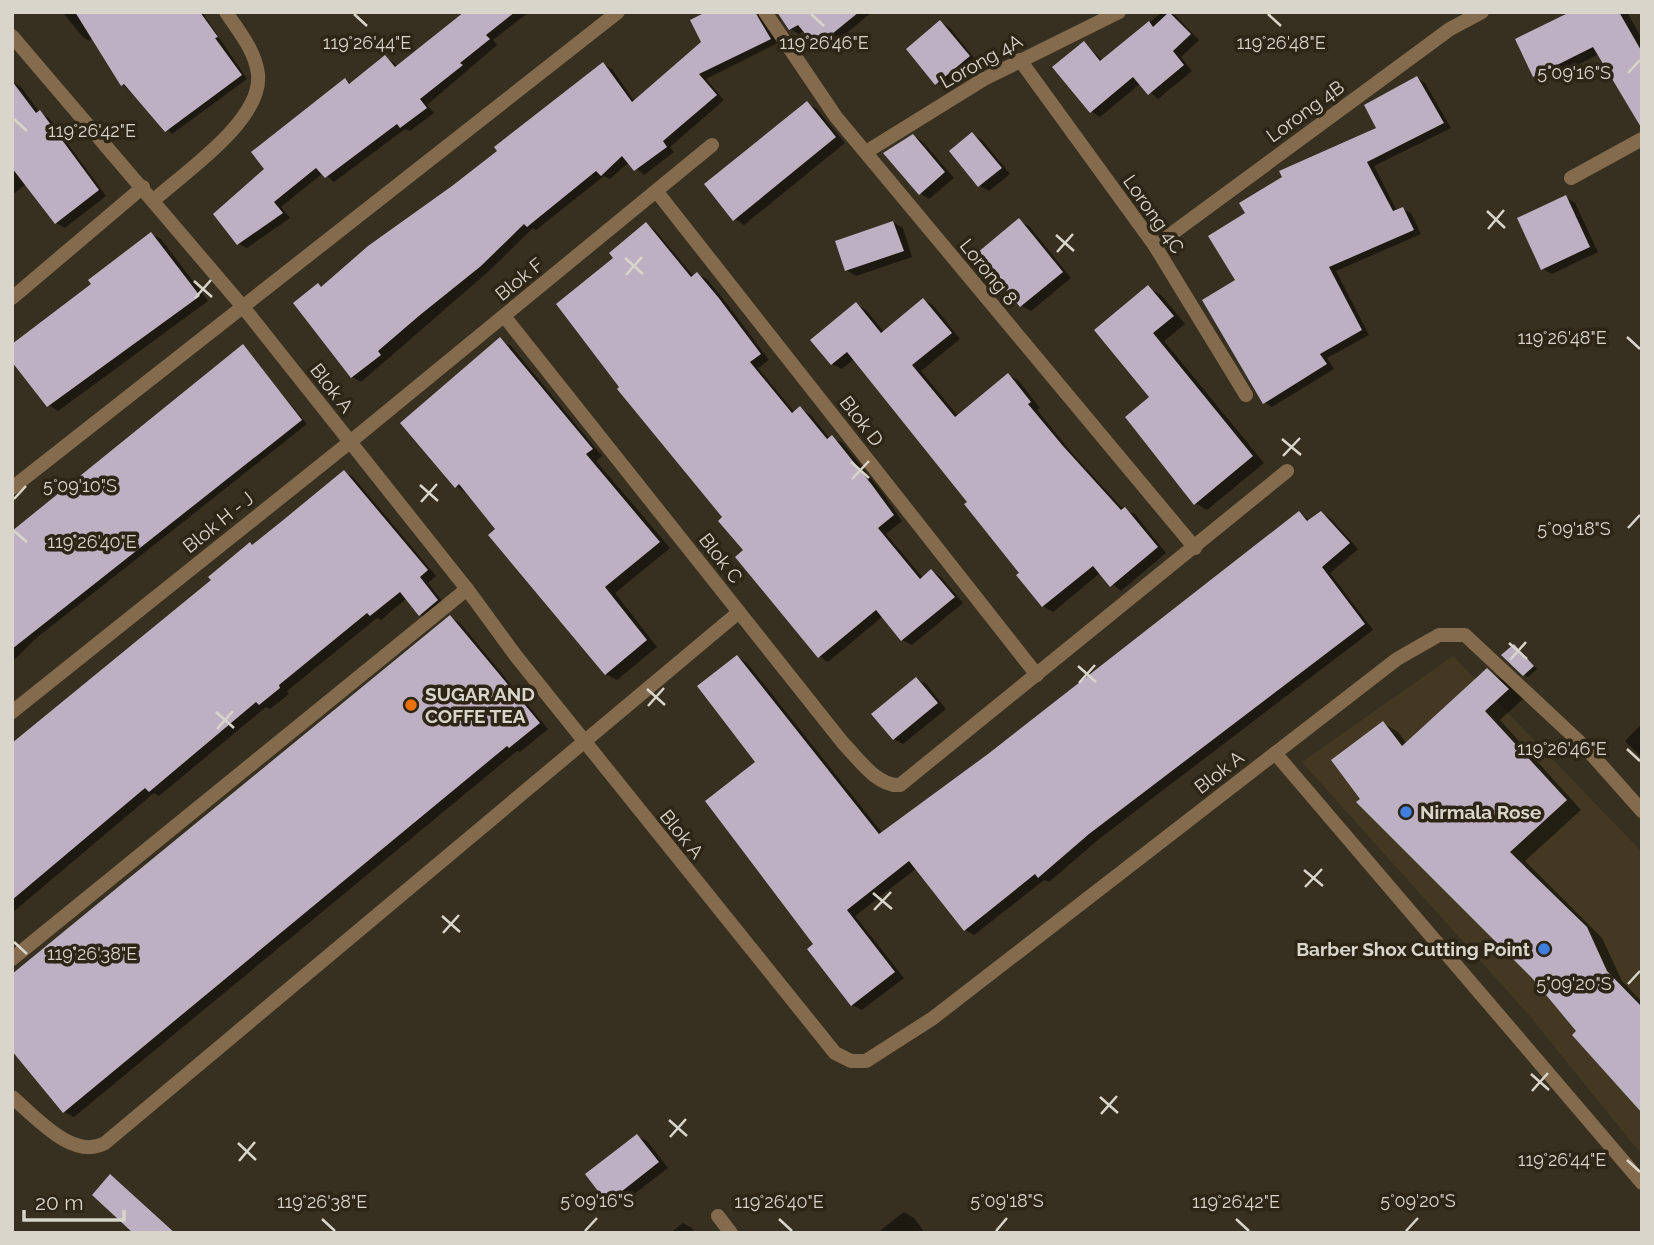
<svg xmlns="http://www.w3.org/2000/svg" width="1654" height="1245" font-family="Raleway,sans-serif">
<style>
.built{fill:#433923}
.shadow{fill:#0007}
.building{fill:#bcb0c2}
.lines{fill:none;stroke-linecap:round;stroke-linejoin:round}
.minor{stroke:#856b4d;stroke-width:14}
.ticks{fill:none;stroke:#d9d5cb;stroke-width:2.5}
.food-dot{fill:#e8710a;stroke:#2d2617;stroke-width:2.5}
.shop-dot{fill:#3f7fe0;stroke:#2d2617;stroke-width:2.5}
.labels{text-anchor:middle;stroke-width:7;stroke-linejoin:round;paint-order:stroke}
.street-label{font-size:19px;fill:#d9d5cb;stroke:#2d2617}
.poi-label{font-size:19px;font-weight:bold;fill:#d9d5cb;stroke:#2d2617;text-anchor:start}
.ticks-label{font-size:18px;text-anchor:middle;fill:#d9d5cb;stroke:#2d2617;stroke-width:7;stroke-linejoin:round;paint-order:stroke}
</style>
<rect width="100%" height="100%" fill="#373020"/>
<path class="built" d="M1453,656L1642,852V1155L1528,1014L1302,762Z"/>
<g class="shadow">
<path d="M62,12H202L247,79L172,134L122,84L93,37L89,41L83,37Z"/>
<path d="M467,12H529L493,40L497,45L427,105L434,113L410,131L405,129L334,182L323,173L281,207L290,218L247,248L239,244L266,169L345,80L352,84L386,57L398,67Z"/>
<path d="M710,12H756L753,25L757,26L759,12L778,43L706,79L724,100L670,147L674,152L644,175L629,162L610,179L604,176L536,230L533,228L489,271L361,382L352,377L295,303L318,285L322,288L453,188L603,64L612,69L635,102L703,43Z"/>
<path d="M778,12H872L825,51L804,31L799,34L790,29Z"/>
<path d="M1162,12L1175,15L1199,40L1181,57L1192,71L1158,99L1141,83L1100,117L1091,111L1084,43L1103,61Z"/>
<path d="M1574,12H1627L1642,39V128L1599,54L1544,82L1534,76Z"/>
<path d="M941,22L950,28L978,63L946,89L937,83Z"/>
<path d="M1417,78L1425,83L1451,128L1374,166L1397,211L1403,209L1411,213L1421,234L1336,271L1369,335L1327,358L1334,369L1272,407L1264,402L1238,280L1379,129Z"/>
<path d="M12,82L21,87L40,113L49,118L106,196L65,228L56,223L26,184L12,195Z"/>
<path d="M807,103L817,109L845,143L744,225L735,219Z"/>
<path d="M972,134L982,140L1010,174L989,191L980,186L951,151Z"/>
<path d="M914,136L923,142L954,178L929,199L920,193Z"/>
<path d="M1565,197L1575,203L1598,252L1552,274L1543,269Z"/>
<path d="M1019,221L1029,226L1071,278L1031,311L1022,306Z"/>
<path d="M893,222L903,228L912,257L856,276L846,270Z"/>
<path d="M646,224L655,230L694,277L697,274L707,279L727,304L769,360L758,368L795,413L800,409L810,414L830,439L842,442L882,492L902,521L886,534L923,578L932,571L941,577L963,603L912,645L902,640L883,616L828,662L819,656L745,551L725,517L615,258Z"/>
<path d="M151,234L161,239L208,301L58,411L49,405L94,284Z"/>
<path d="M1149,288L1161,295L1185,324L1164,341L1264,463L1207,510L1195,503L1151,397Z"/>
<path d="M924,300L933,305L960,339L921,371L958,416L1008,375L1018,380L1040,408L1037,410L1072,453L1124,510L1135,514L1166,553L1121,591L1100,573L1053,612L1043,606L969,502L854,359L842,369L832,364L856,304L866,310L884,332Z"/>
<path d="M500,340L511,346L602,456L596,461L670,548L615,593L657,647L617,680L606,674L498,529L466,493L456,486Z"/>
<path d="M243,346L307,424L34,640L12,662V533Z"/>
<path d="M344,472L353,477L436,576L428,583L446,606L429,620L420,614L407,598L381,620L377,618L287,691L289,694L270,709L266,707L159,796L154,793L12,913V745Z"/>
<path d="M1299,513L1310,521L1321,513L1331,519L1358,549L1330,573L1373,630L1099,839L1049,882L1044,880L974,935L965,930L917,868L855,916L904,978L862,1010L852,1005L815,944L758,762L738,657L747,663L883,834L989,755Z"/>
<path d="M451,617L460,623L548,729L520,752L517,751L74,1117L64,1112Z"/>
<path d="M1518,649L1537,669L1528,677L1524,675Z"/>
<path d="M1487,671L1503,680L1523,699L1500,720L1581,810L1525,861L1602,938L1622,981L1642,1002V1110L1534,977L1362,799L1383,723L1398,732L1407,744Z"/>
<path d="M916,679L926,684L946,709L903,744L894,739Z"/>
<path d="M1642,724V758L1625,741Z"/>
<path d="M637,1136L647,1141L668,1168L617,1207L608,1202Z"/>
<path d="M111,1177L119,1182L176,1233H136Z"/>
<path d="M904,1212L914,1218L925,1233H877Z"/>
<path d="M683,1223L692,1228L695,1233H670Z"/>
</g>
<g class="building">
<path d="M75,12H200L218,37L215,38L242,75L165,132L124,84L121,86Z"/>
<path d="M464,12H515L486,35L490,39L460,63L463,65L420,99L427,108L400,128L397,124L325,178L316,168L274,202L283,213L237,245L213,214L264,169L251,152L345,78L349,84L385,55L395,67Z"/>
<path d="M706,12H755L771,39L699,74L717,95L663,141L667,147L634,171L622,156L601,176L596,171L527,227L524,224L481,266L420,315L378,351L381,355L351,378L293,303L318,283L321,287L368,246L452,186L497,151L494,147L603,62L632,102L701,42L690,20Z"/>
<path d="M777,12H859L816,47L798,25L789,30Z"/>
<path d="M1169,12L1191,34L1173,51L1184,65L1148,95L1133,77L1090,113L1052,67L1084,41L1100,61L1149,21L1153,27Z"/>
<path d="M1570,12H1619L1642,52V129L1593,47L1533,77L1515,39Z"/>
<path d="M940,20L970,56L935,85L906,49Z"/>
<path d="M1417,76L1444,123L1367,162L1393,211L1403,207L1414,230L1329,267L1362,330L1320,354L1327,364L1263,404L1202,300L1235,280L1208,236L1245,213L1239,203L1282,177L1279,171L1376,128L1364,105Z"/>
<path d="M12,81L36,113L40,110L99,190L55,224L12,168Z"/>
<path d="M807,101L836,137L733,221L704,184Z"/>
<path d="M972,132L1002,168L978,187L949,151Z"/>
<path d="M913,134L945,172L919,195L883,153Z"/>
<path d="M1566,195L1590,247L1541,270L1517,218Z"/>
<path d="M1019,218L1063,272L1020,307L977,253Z"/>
<path d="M893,221L904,251L845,271L835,241Z"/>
<path d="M646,222L691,277L697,272L718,297L761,354L750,362L792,413L800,406L827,439L832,435L872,485L894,515L878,528L920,579L931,569L955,597L901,641L876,610L818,658L735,557L743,550L718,521L722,517L617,389L619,387L556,304L613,258L609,253Z"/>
<path d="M151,232L200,296L47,407L12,362V344L91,284L88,280Z"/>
<path d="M1148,285L1174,316L1153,333L1253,456L1194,505L1125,417L1149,397L1094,330Z"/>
<path d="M923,298L952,333L912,365L955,417L1008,373L1031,402L1028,404L1063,446L1121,510L1125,507L1158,547L1110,587L1093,566L1042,607L1016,575L1019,573L964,504L967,502L847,352L831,365L810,340L856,302L881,333Z"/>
<path d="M500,337L593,449L586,454L660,542L605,587L647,640L605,675L488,535L495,529L459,484L455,488L400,423Z"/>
<path d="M243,344L302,420L12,649V531Z"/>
<path d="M344,470L428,570L420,577L438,600L419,616L400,592L370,616L367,613L279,685L280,688L259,705L256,702L149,792L145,788L12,900V743L211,580L208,577L250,542L252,545L282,521Z"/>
<path d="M1299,511L1307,521L1321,511L1350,543L1322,567L1365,624L1089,834L1038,878L1035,874L964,931L909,861L847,910L895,972L851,1006L807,949L813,944L705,801L755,762L697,686L737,655L879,834L988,754Z"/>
<path d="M450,615L540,723L509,748L507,746L63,1113L12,1051V974Z"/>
<path d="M1514,644L1534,666L1523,676L1501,655Z"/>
<path d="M1487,668L1509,689L1485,711L1567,800L1510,852L1587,927L1607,971L1642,1007V1113L1572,1035L1576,1031L1532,978L1356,802L1360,799L1331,760L1383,721L1402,746Z"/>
<path d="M916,677L938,703L893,740L871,714Z"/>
<path d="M637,1134L659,1162L607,1203L585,1174Z"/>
<path d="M110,1174L175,1233H133L92,1195Z"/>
</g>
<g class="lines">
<g class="minor">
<path d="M765,12L836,117L1195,548"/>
<path d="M12,36L243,307L467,589L516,656L835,1053L851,1061H866L933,1018L1397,659L1439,635H1465L1586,748L1642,811"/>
<path d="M1020,60L1155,246L1246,395"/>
<path d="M866,152L984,79L1119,12"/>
<path d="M1571,178L1642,139"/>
<path d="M657,192L1037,675"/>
<path d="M154,200C185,172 263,120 258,74C255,50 239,32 226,12"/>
<path d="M1155,246L1450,29L1482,12"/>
<path d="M12,298L143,187"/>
<path d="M504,316L843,743C858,758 877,787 900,785L1287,471"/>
<path d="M12,488L618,12"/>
<path d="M12,712L350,442L712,145"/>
<path d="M1275,753L1642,1183"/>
<path d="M12,959L467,589"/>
<path d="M12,1097C36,1117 73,1161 105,1143L739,612"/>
<path d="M718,1216L731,1233"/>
</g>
</g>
<path class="ticks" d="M354,14L367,26M811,14L824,26M1268,14L1281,26M1628,73L1640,60M14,119L27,131M1487,211L1505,228M1488,229L1504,210M1056,235L1074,251M1057,252L1073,234M625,258L643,274M626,275L642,257M194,281L212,297M195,298L211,280M1627,337L1640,349M1282,439L1301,455M1283,456L1300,438M851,462L869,478M852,479L869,461M420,485L438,501M14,499L26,486M421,502L437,484M1628,528L1640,515M14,531L27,542M1509,643L1527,659M1510,660L1526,642M1078,666L1096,682M1079,683L1095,665M647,689L665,705M648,706L664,688M216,712L234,728M217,729L233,711M1627,749L1640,761M1304,870L1323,886M1305,887L1322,869M873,893L892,909M874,910L891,892M442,916L460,932M443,933L459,915M14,942L27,954M1628,984L1640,971M1531,1074L1549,1090M1532,1091L1548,1073M1100,1097L1118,1113M1101,1114L1117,1096M669,1120L687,1136M670,1137L686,1119M238,1143L256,1160M1627,1160L1640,1172M239,1161L255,1142M322,1219L335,1231M779,1219L792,1231M1236,1219L1249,1231M585,1231L597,1218M996,1231L1007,1218M1406,1231L1418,1218"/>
<circle class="food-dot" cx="411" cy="705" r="7"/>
<g class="shop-dot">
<circle cx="1406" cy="812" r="7"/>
<circle cx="1544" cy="949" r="7"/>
</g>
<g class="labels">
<g class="street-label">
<text transform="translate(981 61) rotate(-29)" y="7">Lorong 4A</text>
<text transform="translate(1305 111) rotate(-36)" y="7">Lorong 4B</text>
<text transform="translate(1154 214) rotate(55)" y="7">Lorong 4C</text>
<text transform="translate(989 272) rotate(51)" y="7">Lorong 8</text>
<text transform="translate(519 279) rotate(-39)" y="7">Blok F</text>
<text transform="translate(332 388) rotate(52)" y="7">Blok A</text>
<text transform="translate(862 421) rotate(52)" y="7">Blok D</text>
<text transform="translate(218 522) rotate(-39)" y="7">Blok H - J</text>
<text transform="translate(721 558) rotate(52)" y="7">Blok C</text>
<text transform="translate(1219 772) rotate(-38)" y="7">Blok A</text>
<text transform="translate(682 834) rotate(51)" y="7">Blok A</text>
</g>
<g class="poi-label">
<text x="425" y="701">SUGAR AND<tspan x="425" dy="22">COFFE TEA</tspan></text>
<text x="1420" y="819">Nirmala Rose</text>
<text x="1530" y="956" text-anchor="end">Barber Shox Cutting Point</text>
</g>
</g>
<g class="ticks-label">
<text x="367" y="49">119°26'44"E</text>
<text x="824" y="49">119°26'46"E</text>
<text x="1281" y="49">119°26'48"E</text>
<text x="1574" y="79">5°09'16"S</text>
<text x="92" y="137">119°26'42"E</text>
<text x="1562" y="344">119°26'48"E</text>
<text x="80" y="492">5°09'10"S</text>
<text x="1574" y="535">5°09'18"S</text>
<text x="92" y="548">119°26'40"E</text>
<text x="1562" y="755">119°26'46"E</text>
<text x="92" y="960">119°26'38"E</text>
<text x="1574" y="990">5°09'20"S</text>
<text x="1562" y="1166">119°26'44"E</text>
<text x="597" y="1207">5°09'16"S</text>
<text x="1007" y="1207">5°09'18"S</text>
<text x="1418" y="1207">5°09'20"S</text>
<text x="322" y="1208">119°26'38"E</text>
<text x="779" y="1208">119°26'40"E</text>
<text x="1236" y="1208">119°26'42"E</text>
</g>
<rect width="1654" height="1245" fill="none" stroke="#d9d5cb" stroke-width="28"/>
<path d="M24 1210v10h100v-10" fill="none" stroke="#d9d5cb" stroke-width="3.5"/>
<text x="35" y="1210" font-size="21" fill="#d9d5cb" stroke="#2d2617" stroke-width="5" paint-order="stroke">20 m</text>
</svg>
